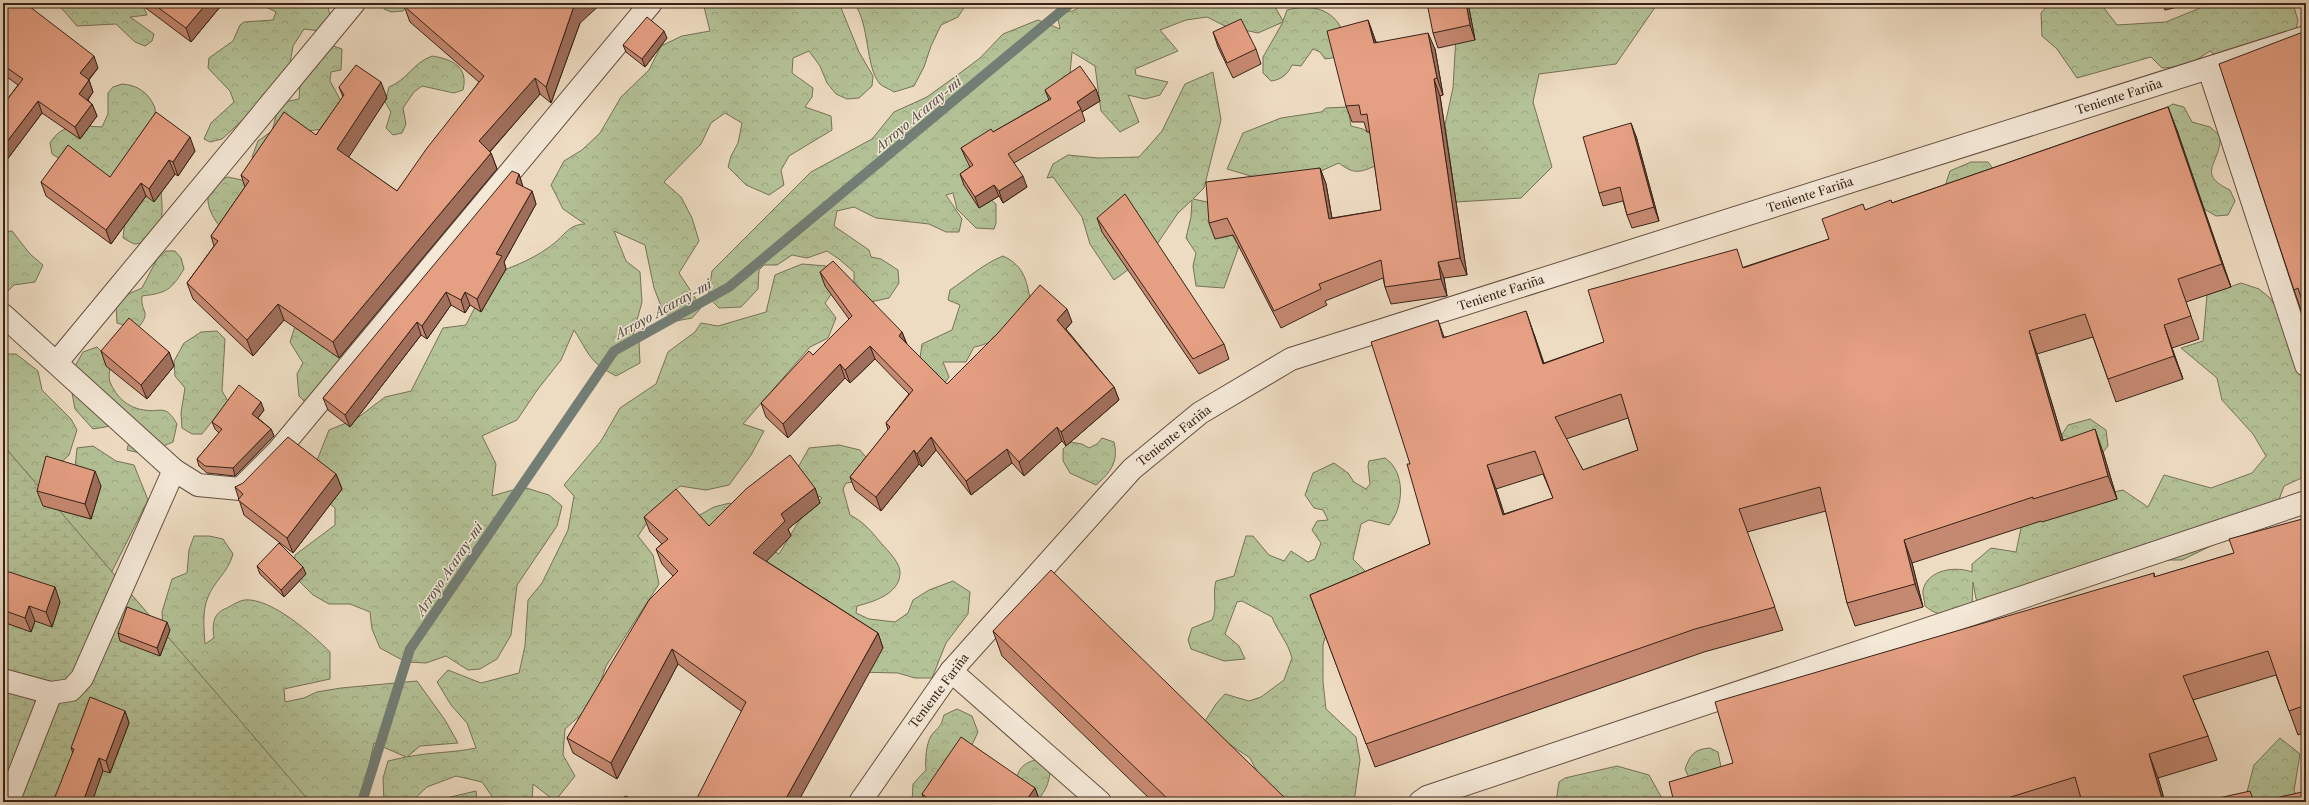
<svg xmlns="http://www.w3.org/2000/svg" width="2309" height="805" font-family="'Libre Caslon Text',serif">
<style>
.forest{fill:url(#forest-crowns);stroke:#767258}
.wetland{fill:url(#wetland-marsh);stroke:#767258}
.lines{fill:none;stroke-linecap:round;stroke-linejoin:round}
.stream{stroke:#727e76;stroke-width:10}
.street-casing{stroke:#665042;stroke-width:24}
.street{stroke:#f4e8d7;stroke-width:22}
.wall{fill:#c58971;stroke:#382218;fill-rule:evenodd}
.shaded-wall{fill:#a06f5c;stroke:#382218}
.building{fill:#e59f83;stroke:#382218;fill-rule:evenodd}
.labels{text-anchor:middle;stroke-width:3;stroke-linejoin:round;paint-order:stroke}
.street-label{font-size:12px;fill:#382218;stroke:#f4e8d7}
.water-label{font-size:13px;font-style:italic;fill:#555047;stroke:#f4e8d7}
</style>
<defs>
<pattern id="forest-crowns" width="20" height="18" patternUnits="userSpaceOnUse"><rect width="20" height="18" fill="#b4c297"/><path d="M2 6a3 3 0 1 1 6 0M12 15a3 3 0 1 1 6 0" fill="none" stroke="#9ca681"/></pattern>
<pattern id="wetland-marsh" width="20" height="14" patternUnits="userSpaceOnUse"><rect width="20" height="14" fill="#b4c297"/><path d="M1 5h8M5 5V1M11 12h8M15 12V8" fill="none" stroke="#9ca681"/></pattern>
</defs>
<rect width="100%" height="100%" fill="#eedcc2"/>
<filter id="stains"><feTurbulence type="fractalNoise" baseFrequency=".005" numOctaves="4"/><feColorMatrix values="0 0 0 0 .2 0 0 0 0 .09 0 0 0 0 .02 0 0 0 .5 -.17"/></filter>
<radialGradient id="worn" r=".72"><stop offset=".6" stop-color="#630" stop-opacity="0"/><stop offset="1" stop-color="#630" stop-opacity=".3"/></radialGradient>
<g class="forest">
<path d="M57,3H142L147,15L130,17L154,34L152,41L145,46L135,42L116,24L77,26Z"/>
<path d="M258,3H327L331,19L320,31L304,29L293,46L286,85L252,116L245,118L222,139L210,142L204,139L211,123L234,102L230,91L208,68L209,58L233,41L240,25L244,22L273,20L276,12Z"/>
<path d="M384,3H410L403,11L391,12L384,9Z"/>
<path d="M703,3H839L859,52L873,76L872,86L859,98L847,99L836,94L827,83L820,66L809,51L793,58L792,73L813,88L812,97L805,107L831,116L832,130L789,156L781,170L784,185L769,195L746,185L728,167L731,156L738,143L742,123L725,113L711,123L701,144L664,182L681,197L692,218L699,241L679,273L696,299L700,309L692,318L676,321L663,311L654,288L645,245L614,231L626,261L640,272L642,302L633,335L639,342L640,363L616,376C588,361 590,355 574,330L561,360L538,389L517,420L482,436L496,464L492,496L523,487L549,495L562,506L557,526L517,585L511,635L497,659L480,669L468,670L446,656L426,663L406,662L380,648L372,629L370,612L350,604H329L313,595L293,575L295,555L335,525V508L323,498L314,468L329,430L356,419L385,397L411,391L443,328L466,325L491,275C515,266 537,258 557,241C566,232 572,224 585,224L563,209L551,185L564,161L582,150L600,133L621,97L649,70L661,46L682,36L710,31Z"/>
<path d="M854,3H967L958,17L941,25L931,46L924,67L914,86L894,92C890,89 883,87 880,84C865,67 870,24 854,3Z"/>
<path d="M1086,3H1273L1283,21L1287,10C1311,4 1333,8 1343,32L1338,57L1325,59L1320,52L1313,49L1301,66L1292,65C1288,74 1281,80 1271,81L1263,73V57L1283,22L1258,33L1225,26L1207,17L1186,20L1160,30L1178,51L1135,69L1136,75L1168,82L1160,95L1145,99L1128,95L1139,122L1120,132L1101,111L1095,66L1072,52L1070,74L977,189L996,204V223L994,229L976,228L957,209L953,193L946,195L962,219L959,232H946L929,224L876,218L854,207L837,211L834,226L869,250L871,257L881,259L898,270L899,283L889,298L866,303L854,285V272L839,259L827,251L807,258L792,255L777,265H764L759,270L758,289L741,307L719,308L708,297L712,271L811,172L872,139L894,112L927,97L956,76L980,58L1003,34L1038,20L1060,29L1057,13L1073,11Z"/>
<path d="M1435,3H1658L1616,64L1539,74L1533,102L1552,167L1521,198L1456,202L1445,125L1453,88L1456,36Z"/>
<path d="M2050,3H2100L2117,25L2166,22L2212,3H2293L2298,21L2295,32L2235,73L2210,51L2187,66L2162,68L2151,57L2077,78L2057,49L2042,36L2041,13Z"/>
<path d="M331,45L342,49L341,70L331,72L330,81L347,112L323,129L300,132L256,165L252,157L258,141L272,131L279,105L289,101L299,99L300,83Z"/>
<path d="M432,56C451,59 469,66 463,90L454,93L422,86L414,92L403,108L406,124L402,133L393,135L386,128L391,112L385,102L389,87C407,80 413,63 432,56Z"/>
<path d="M1213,72L1221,120L1204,188L1193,199L1212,203L1239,246L1224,288L1196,286L1193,266L1196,253L1186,238L1191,217L1192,200L1178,213L1151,253L1114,280L1090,244L1082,217L1053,177L1047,178L1053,164L1068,155L1098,158L1139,157L1162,131L1185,84Z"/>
<path d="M122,84C138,85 149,93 155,108L159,183C162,190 164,221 159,227C157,231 152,232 148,234L145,243L134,244L123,238L126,212L65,162L52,154L50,143C63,122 80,126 102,127L108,114V93L113,87Z"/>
<path d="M2173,104L2184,107L2192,122L2210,127L2220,136C2222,163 2194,173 2230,190L2235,201L2228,215L2216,216L2191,201L2179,136L2177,130L2167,127L2162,110Z"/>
<path d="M1348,107L1351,126L1363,129L1379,139L1375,166C1359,173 1353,174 1339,163L1314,174L1268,181L1227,169L1243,133L1281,118L1321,112L1326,108Z"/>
<path d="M1971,162H1988L1997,174L1945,186L1950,171Z"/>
<path d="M228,177L246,181L248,203L222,229C210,215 203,200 212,183Z"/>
<path d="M12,231L30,254L43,265L35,282L14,285L6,293H3V232Z"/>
<path d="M166,251H175L181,258L184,269C171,290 167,293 142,296C140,313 153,311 137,329L117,323L116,306L126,295L142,288L157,259Z"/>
<path d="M1003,256C1025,266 1027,282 1031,304C1014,320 998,344 974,347L966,362H943L949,377L942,387L920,358L922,344L952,330L960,305L948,300L950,290C968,278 983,264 1003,256Z"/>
<path d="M802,264L826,266L843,278L825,303L836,318L828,338L810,347L743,424L764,431L751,455L729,485L706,490L680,486L657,508L638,536L653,555L659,584L606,666L593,704L565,729L563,755L575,776L555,801L533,784L532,802H496L482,782L456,776L427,787L411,802L384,801L383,778L388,761L406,757L374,743L361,802H146L164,644L162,612L172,579L187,573L189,550L194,536H209L223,539L233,554C228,573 214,581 208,597C202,611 204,629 205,644L214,638C212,624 213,613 227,608C232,605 239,601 244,600C271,597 313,635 330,652V679L284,689L285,702L304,698L317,692L341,688L417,681L445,720L458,743L420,746L407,757C430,752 453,753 476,748L467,723L451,705L437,682L448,670L481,683L519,673L525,646L528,600L542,583L568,530L574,496L564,485L601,441L620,408L656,384L668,352L695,332L701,323L718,326L766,312L775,275Z"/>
<path d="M2241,283L2259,289L2270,298L2306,353V476L2284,486L2273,516L2182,560H2155L2069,594L2024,604L1992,608L1976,599L1973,582L1972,606C1953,612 1943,621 1925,606C1925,601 1922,594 1923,590C1928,569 1956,566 1972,572V564L1991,548L2016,552L2021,528L2035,509L2123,490L2148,507L2164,475L2211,488L2252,473L2266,456L2253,434L2222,400L2217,378L2181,348L2203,341L2207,295Z"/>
<path d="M296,323L346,335L354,347L309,406L299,396L297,374L303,363L290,342Z"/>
<path d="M217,331L225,339L222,391L228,401L202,434H192L182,428L181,413L185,388L175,376L174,361L184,343L201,332Z"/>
<path d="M97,347L111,361C110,367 108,377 110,382C116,397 128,408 144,410C161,413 165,403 177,424L173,442L144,454L127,450L134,422L93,429L75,409L69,377L83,352Z"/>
<path d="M3,354H16L38,371L42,390L71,419L77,430L69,455L52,471L47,507L91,519L75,469L77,448L93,446L116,461L134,465L148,500L103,589L3,533Z"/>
<path d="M2090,419L2106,430L2108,446L2090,468L2055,446L2068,425Z"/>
<path d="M1102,438L1114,442C1119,462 1110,473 1096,485L1070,473L1063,461V449L1070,442L1082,444L1089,448L1097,444Z"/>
<path d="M839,445L860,450L870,462L854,482L846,483L843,489L850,515C864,522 871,531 881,543C888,551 901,563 900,574C899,594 873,602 857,606L856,613L869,619L895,622L908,613L913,600L929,590L953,581L970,592L968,614L946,643L932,678H915L898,673L854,672L689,521L714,507L730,503L763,544L779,554L799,521L822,498L812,492L796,471L809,448Z"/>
<path d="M1385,458C1406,472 1404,507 1389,525L1369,520L1361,524L1353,559L1368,574L1330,620L1323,645V682L1326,709L1356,737L1360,760L1354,802H1277L1255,785L1256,770L1250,758L1202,726L1216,704L1225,694L1249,701L1261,697L1284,680L1292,658C1288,642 1277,631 1272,617L1242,601L1237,602L1225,634L1239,646L1245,659L1224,661L1191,649L1188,640L1192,628L1212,620C1218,608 1212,594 1216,581L1234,576L1246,536H1253L1269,555L1284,561L1291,551L1308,562L1315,559L1321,543L1312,530L1317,521L1328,520L1323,510L1314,508L1305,495L1313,473L1334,463L1348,473L1354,482L1366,489L1370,484L1368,466L1369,461Z"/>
<path d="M957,709L972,716L978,732L971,747L958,802H912L913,784L926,770C925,761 926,744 931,736C938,726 940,730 944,715Z"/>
<path d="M2280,738L2300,754L2294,791L2302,802H2257L2247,792L2254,765Z"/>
<path d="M1710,748L1718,752L1722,772L1691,782L1685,769C1690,755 1694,749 1710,748Z"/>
<path d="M1041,759L1050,764C1051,778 1047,790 1037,801L1013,788C1018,770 1021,762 1041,759Z"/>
<path d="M1617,766L1649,775L1664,802H1556L1559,782L1565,778Z"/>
<path d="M476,791L477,802H443L446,798Z"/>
</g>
<path class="wetland" d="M3,445L310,802H3Z"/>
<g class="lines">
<path class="stream" d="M362,802L410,649L614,351L729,287L1071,3"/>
<defs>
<g id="street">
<path d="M2209,69L2306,365"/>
<path d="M3,315L174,470L82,678L71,690L51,693L3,680"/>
<path d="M57,362L354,3"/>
<path d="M174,470L198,485L240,489L278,451L651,3"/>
<path d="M951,671L1100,802"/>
<path d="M8,802L51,693"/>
<path d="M860,802L951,671L1132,469L1200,413L1291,359L2306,37"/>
<path d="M1420,802L1427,797L2306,502"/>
</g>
</defs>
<use href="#street" class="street-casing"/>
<use href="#street" class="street"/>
</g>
<g class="wall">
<path d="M3,3H32L30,7L98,68L89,80L93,92L88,100L92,104L97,116L80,139L42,113L3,165V105L18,85L3,74Z"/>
<path d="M139,3H218L220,7L191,42Z"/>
<path d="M1385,3H1403L1386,6Z"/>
<path d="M1468,3L1475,40L1438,48L1433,33Z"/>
<path d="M2162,3H2194L2165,10Z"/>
<path d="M404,6L580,23L551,103L540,94L490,152L491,153L497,169L339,358L284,320L253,356L193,299L187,283L214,246L211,236L245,187L241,175L316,135L343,97L339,87L387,98L348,157L397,191L479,82L410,22Z"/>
<path d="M1368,20L1376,42L1435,49L1443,95L1440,96L1467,275L1444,278L1447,296L1391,304L1385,287L1383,278L1325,301L1327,305L1281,328L1233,235L1215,239L1209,223L1320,168L1326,184L1332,218L1381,210L1370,132H1367L1364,122H1352L1346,106Z"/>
<path d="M1213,32L1256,49L1261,64L1233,78L1218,47Z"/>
<path d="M667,38L645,67L626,52L623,45Z"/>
<path d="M2306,41V315L2303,316L2294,290Z"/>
<path d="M1096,89L1100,101L1082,112L1085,121L1014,163L1027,187L1003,203L999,196L979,208L964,185L960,174L970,167L966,159L961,148L993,132L1049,100L1045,90Z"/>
<path d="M2168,107L2231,287L2186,302L2199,339L2172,348L2183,379L2116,402L2093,337L2037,354L2063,440L2103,452L2117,499L2042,522L2041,521L1912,563L1923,607L1855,626L1847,603L1826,511L1747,532L1783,630L1704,652L1375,767L1310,595L1430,544L1410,464L1438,320L1444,337L1534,334L1544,363L1604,342L1744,267L1829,239L1865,210L1892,203ZM1628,418L1638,450L1583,470L1566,439ZM1543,474L1553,498L1504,514L1496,489Z"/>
<path d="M1636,136L1659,221L1632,228L1627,215L1623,201L1603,206L1599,193Z"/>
<path d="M195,151L178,176L175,174L154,202L146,196L111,244L46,196L41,182L110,177Z"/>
<path d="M519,174L523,187L532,191L536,204L504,262L506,269L481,312L470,305L465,313L451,305L427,339L421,335L350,427L328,410L323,398Z"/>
<path d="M1097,218L1224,344L1229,359L1199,374L1102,232Z"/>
<path d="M820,272L902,332L907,344L947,384L1072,322L1066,329L1114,387L1119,400L1066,446L1062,441L1024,476L1012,463L971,495L936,450L922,467L919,464L881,511L855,490L850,477L888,430L886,423L909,394L875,359L850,383L845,378L788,438L766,417L761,403L813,355L849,319L825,286Z"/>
<path d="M101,351L169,352L174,366L147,399L106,366Z"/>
<path d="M264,410L258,418L271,429L274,436L235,476L207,473L199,466L197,459L219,433L215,429L212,422Z"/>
<path d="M336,474L342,489L293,553L244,515L235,487Z"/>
<path d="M101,486L91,519L43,506L37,491Z"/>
<path d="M815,488L820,503L788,529L791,536L766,561L878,633L883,648L741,711L678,664L617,779L573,753L567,738L673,576L662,564L656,549L662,544L650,532L644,517L709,526Z"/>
<path d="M2306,518V732L2298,735L2276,675L2193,700L2208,736L2217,760L2158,778L2165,802H1674L1733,763L2154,573L2155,577L2234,553Z"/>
<path d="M257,566L306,574L284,597L260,574Z"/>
<path d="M3,570L60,602L52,627L35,621L31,632L3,622Z"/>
<path d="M170,630L160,656L120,641L118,633Z"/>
<path d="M993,631L1289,802H1153L1002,656Z"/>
<path d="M125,711L129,723L110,773L103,771L73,753L71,748Z"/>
<path d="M1035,788L1040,802H925L922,794Z"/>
</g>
<g class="shaded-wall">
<path d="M22,3H32L25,12Z"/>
<path d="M207,3H218L220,7L191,42L186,28Z"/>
<path d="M578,3H602L580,23L551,103L546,87L574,6Z"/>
<path d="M1466,3H1468L1475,40L1470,25Z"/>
<path d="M1368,20L1374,37L1380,60L1374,43Z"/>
<path d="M664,31L667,38L645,67L642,59Z"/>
<path d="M1428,33L1435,49L1443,95L1437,78Z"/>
<path d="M94,56L98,68L84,85L80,73Z"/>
<path d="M535,78L540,94L485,157L479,141Z"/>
<path d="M1434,79L1440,96L1467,275L1460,258Z"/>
<path d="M89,80L93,92L83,106L79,94Z"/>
<path d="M381,82L387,98L343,166L337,149Z"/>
<path d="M1096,89L1100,101L1082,112L1077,102Z"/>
<path d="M38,101L42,113L3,165V147Z"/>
<path d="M92,104L97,116L80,139L75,127Z"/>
<path d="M2168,107L2177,130L2231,287L2222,264Z"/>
<path d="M1631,123L1636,136L1659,221L1654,207Z"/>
<path d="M190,137L195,151L178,176L173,162Z"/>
<path d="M491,153L497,169L339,358L333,342Z"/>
<path d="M169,160L175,174L154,202L149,189Z"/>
<path d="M1320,168L1326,184L1335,236L1329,219Z"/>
<path d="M519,174L523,187L516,183Z"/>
<path d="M1023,176L1027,187L1003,203L999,191Z"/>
<path d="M141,183L146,196L111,244L106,230Z"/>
<path d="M994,185L999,196L979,208L975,197Z"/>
<path d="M532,191L536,204L504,262L506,269L481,312L477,299L496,254Z"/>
<path d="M1438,262L1444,278L1447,296L1441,279Z"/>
<path d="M446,292L451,305L427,339L422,326Z"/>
<path d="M465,292L470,305L465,313L461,300Z"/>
<path d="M278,304L284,320L253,356L247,340Z"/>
<path d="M1067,309L1072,322L1062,333L1057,320Z"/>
<path d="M1526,311L1534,334L1551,387L1543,364Z"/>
<path d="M417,322L421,335L350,427L345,415Z"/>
<path d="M2164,325L2172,348L2183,379L2174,356Z"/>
<path d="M2029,331L2037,354L2070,464L2061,441Z"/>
<path d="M902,332L907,346L899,336Z"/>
<path d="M870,346L875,359L850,383L845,370Z"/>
<path d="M169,352L174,366L147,399L141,385Z"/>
<path d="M840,364L845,378L788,438L783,424Z"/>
<path d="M1114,387L1119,400L1066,446L1061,432Z"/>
<path d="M261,402L264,410L255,422L252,414Z"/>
<path d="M1057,427L1062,441L1024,476L1019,462Z"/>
<path d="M271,429L274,436L235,476L233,468Z"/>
<path d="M2095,429L2103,452L2117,499L2108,476Z"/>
<path d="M931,437L936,450L922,467L917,454Z"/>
<path d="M1007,449L1012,463L971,495L966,481Z"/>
<path d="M914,450L919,464L881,511L876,497Z"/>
<path d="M1487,465L1496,489L1512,538L1503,515Z"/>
<path d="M95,471L101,486L91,519L85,504Z"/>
<path d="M336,474L342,489L293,553L287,538Z"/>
<path d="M815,488L820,503L788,529L791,536L759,569L753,553L781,514Z"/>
<path d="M1904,540L1912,563L1923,607L1915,584Z"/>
<path d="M303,567L306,574L284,597L281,590Z"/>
<path d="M55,587L60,602L52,627L46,612Z"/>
<path d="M29,606L35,621L31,632L25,618Z"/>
<path d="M167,622L170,630L160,656L157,648Z"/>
<path d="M878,633L883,648L798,802H784Z"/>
<path d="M672,649L678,664L617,779L611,763Z"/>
<path d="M125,711L129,723L110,773L106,761Z"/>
<path d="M2149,754L2158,778L2165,802H2163Z"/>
<path d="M99,758L103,771L92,802H83Z"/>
<path d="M1035,788L1040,802H1025Z"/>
</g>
<g class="building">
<path d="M3,3H25L94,56L80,73L89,80L79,94L92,104L75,127L38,101L3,147V105L23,79L3,65Z"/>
<path d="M152,3H207L186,28Z"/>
<path d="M406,3H578L574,6L546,87L535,78L479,141L491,153L333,342L278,304L247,340L187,283L218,241L211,236L249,181L241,175L284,112L316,135L344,95L339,87L356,65L381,82L337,149L397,191L427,148L484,76L404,6Z"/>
<path d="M1427,3H1466L1470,25L1433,33Z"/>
<path d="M647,17L664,31L642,59L623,45Z"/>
<path d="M1241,19L1256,49L1227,63L1213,32Z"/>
<path d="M1368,20L1374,43L1428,33L1437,78L1434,79L1460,258L1438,262L1441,279L1385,287L1381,260L1319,284L1321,289L1274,311L1227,218L1209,223L1206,182L1320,168L1329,219L1381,210L1367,114L1361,115L1359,105L1346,106L1327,31Z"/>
<path d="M2303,32L2306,42V313L2298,288L2294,290L2219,64Z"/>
<path d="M1080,66L1096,89L1077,102L1081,109L1008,154L1023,176L999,191L994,185L975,197L960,174L973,165L961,148L991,129L993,132L1051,99L1045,90Z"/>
<path d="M2168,107L2222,264L2178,279L2191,316L2164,325L2174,356L2108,379L2085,314L2029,331L2061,441L2095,429L2108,476L2033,499V497L1904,540L1915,584L1847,603L1820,487L1739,509L1775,607L1695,629L1366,744L1310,595L1430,544L1407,464H1410L1371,342L1438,320L1443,338L1526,311L1543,364L1604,342L1588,290L1737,249L1743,268L1829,239L1822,219L1863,204L1865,210L1891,200L1892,203ZM1621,394L1638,450L1583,470L1555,417ZM1535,451L1553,498L1503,515L1487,465Z"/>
<path d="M156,112L190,137L173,162L169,160L149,189L141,183L106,230L41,182L68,145L110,177Z"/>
<path d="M1631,123L1654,207L1627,215L1620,187L1599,193L1583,137Z"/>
<path d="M512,171L519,174L516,183L532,191L496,254L502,256L477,299L465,292L461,300L446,292L422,326L417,322L345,415L323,398Z"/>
<path d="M1125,194L1224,344L1193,359L1097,218Z"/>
<path d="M833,261L902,332L899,336L947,384L998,333L1040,285L1067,309L1057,320L1114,387L1061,432L1057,427L1019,462L1007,449L966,481L931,437L917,454L914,450L876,497L850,477L890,427L886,423L913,390L870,346L845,370L840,364L783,424L761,403L809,351L813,355L852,316L820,272Z"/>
<path d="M129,318L169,352L141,385L101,351Z"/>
<path d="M239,385L261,402L252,414L271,429L233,468L205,466L197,459L222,429L212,422Z"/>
<path d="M288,437L336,474L287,538L238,500L243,494L235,487L243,483Z"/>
<path d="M790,455L815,488L781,514L785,521L753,553L878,633L784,802H695L746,702L672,649L611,763L567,738L649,600L678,571L656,549L668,539L644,517L676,489L709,526L746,489Z"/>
<path d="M46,456L95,471L85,504L37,491Z"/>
<path d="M2306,518V705L2289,711L2268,651L2183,676L2208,736L2149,754L2163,802H2082L2075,777L1995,802H1674L1669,782L1733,763L1715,702L2154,573V577L2234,553L2229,539Z"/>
<path d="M279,543L303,567L281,590L257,566Z"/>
<path d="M3,570L55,587L46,612L29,606L25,618L3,610Z"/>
<path d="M1051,570L1289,802H1171L993,631Z"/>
<path d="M127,607L167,622L157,648L118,633Z"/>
<path d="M90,697L125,711L106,761L99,758L83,802H53L74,749L71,748Z"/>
<path d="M961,737L1035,788L1025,802H933L922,794Z"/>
<path d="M2250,791L2254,802H2201Z"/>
<path d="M2306,791V802H2259Z"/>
<path d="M625,796L641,802H623Z"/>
</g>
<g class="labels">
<g class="street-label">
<text transform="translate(2119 97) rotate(-18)" y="4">Teniente Fariña</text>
<text transform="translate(1810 195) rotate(-18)" y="4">Teniente Fariña</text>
<text transform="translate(1501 293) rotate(-18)" y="4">Teniente Fariña</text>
<text transform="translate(1174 436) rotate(-38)" y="4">Teniente Fariña</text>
<text transform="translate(939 691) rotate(-53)" y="4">Teniente Fariña</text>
</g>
<g class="water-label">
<text transform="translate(918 114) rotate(-40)" y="5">Arroyo Acaray-mi</text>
<text transform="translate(663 309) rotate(-29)" y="5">Arroyo Acaray-mi</text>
<text transform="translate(449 569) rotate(-56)" y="5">Arroyo Acaray-mi</text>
</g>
</g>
<rect width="2309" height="805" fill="none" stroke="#eedcc2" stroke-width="16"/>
<rect x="4" y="4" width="2301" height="797" fill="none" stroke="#382218" stroke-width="2"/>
<rect x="8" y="8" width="2293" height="789" fill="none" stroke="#382218"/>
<rect width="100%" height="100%" filter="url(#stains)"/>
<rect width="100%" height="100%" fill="url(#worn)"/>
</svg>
